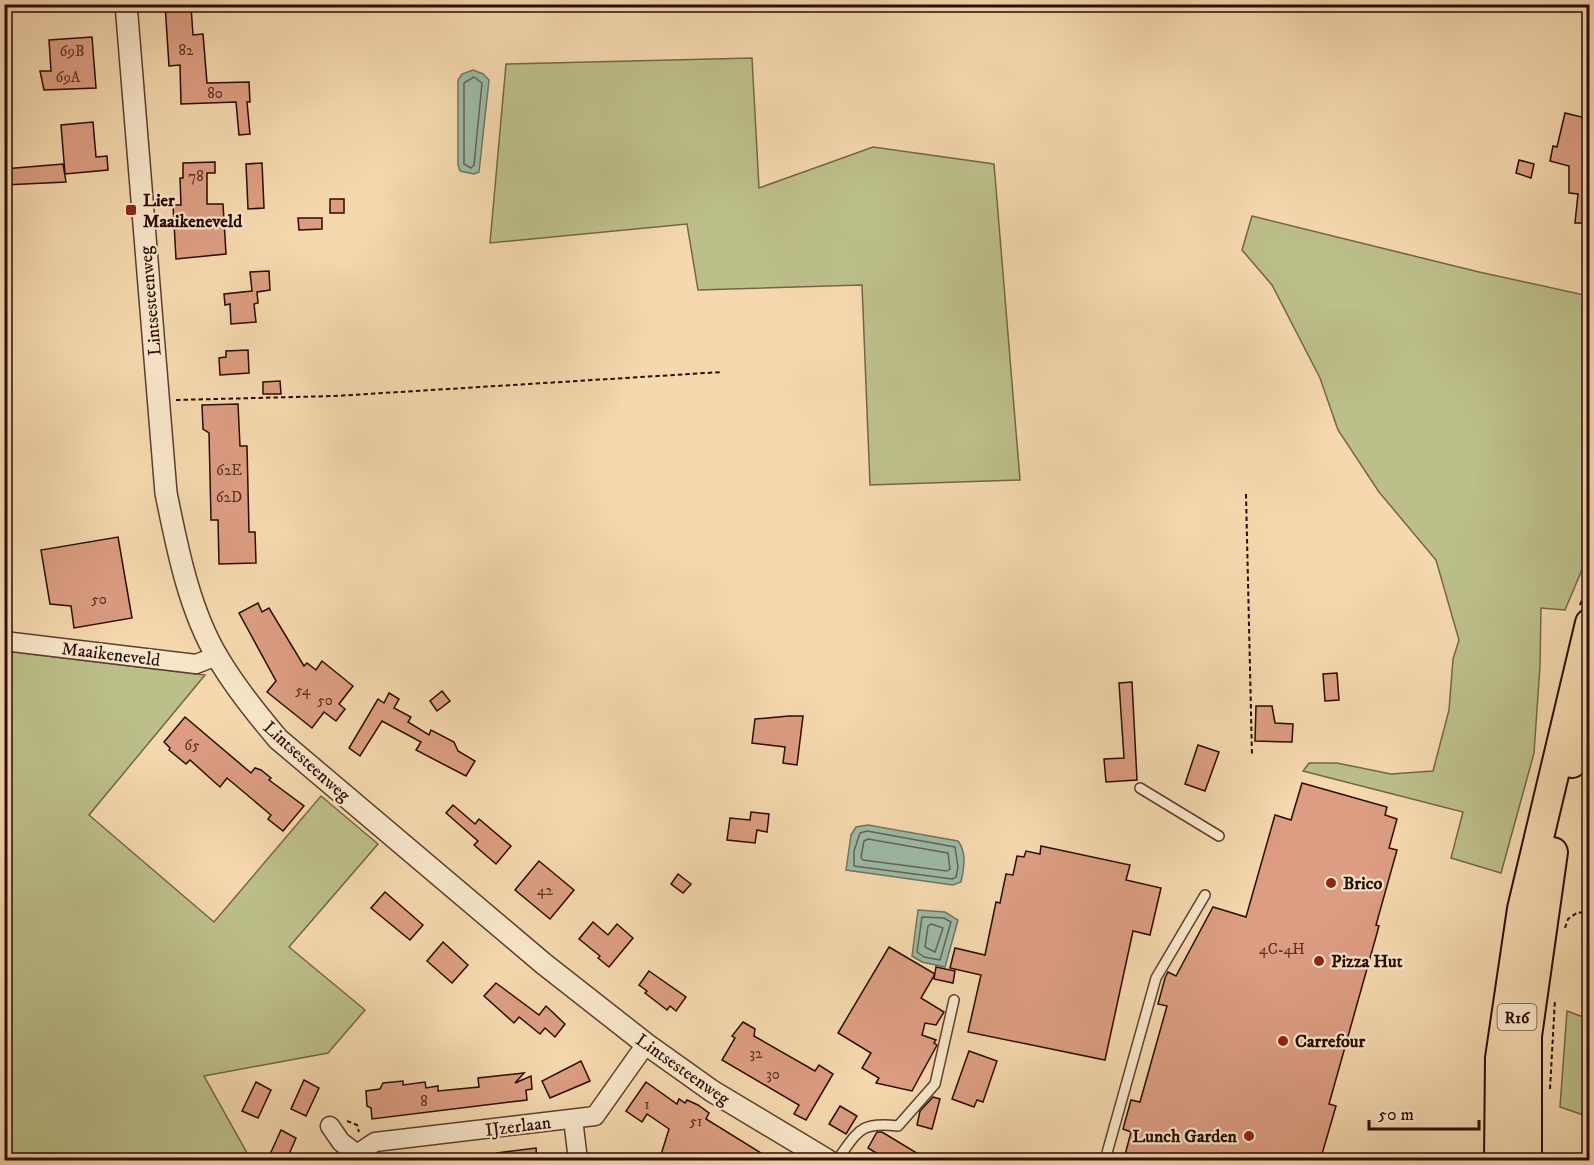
<svg xmlns="http://www.w3.org/2000/svg" width="1594" height="1165" font-family="'IM FELL DW Pica',serif">
<style>
.green{fill:#bcbf8a;stroke:#746546;stroke-width:1.5}
.water{fill:#9dbaa7;stroke:#707465;stroke-width:1.5}
.lines{fill:none;stroke-linecap:round;stroke-linejoin:round}
.shore{stroke:#646254;stroke-width:1.5}
.building{fill:#dc9d82;stroke:#2c0b01;stroke-width:1.5}
.service-casing{stroke:#5e3e2c;stroke-width:12}
.minor-casing{stroke:#5e3e2c;stroke-width:21}
.tertiary-casing{stroke:#5e3e2c;stroke-width:24}
.trunk-casing{stroke:#2c0b01;stroke-width:32}
.path{stroke:#2c0b01;stroke-width:2;stroke-dasharray:4.5 3;stroke-linecap:butt}
.service{stroke:#f8e6ca;stroke-width:9}
.minor{stroke:#f8e6ca;stroke-width:18}
.tertiary{stroke:#f8e6ca;stroke-width:21}
.trunk{stroke:#f5d8ae;stroke-width:28}
.poi-dot{fill:#8f2418;stroke:#f8e6ca;stroke-width:2}
.labels{text-anchor:middle;stroke-width:4.5;stroke-linejoin:round;paint-order:stroke}
.number-label{font-size:15px;fill:#583021}
.shield{fill:#f8e6ca;stroke:#694d3d;stroke-width:1.5}
.shield-label{font-size:16px;font-weight:bold;fill:#2c0b01}
.poi-label{font-size:18px;font-weight:bold;fill:#2c0b01;stroke:#f8e6ca;text-anchor:start}
.street-label{font-size:18px;fill:#2c0b01;stroke:#f8e6ca}
</style>
<rect width="100%" height="100%" fill="#f5d8ae"/>
<filter id="stains"><feTurbulence type="fractalNoise" baseFrequency=".00333" numOctaves="4"/><feColorMatrix values="0 0 0 0 .2 0 0 0 0 .09 0 0 0 0 .02 0 0 0 .5 -.17"/></filter>
<radialGradient id="worn" r=".72"><stop offset=".6" stop-color="#630" stop-opacity="0"/><stop offset="1" stop-color="#630" stop-opacity=".3"/></radialGradient>
<g class="green">
<path d="M752,58L759,188L873,147L994,164L1020,480L870,485L862,285L698,290L687,224L490,243L506,64Z"/>
<path d="M1252,216L1479,272L1589,296V553L1565,610L1541,608L1540,666L1534,753L1501,873L1451,858L1463,812L1303,771L1309,763H1337L1391,774L1433,771L1449,710L1453,659L1459,640L1436,560L1379,492L1338,430L1320,378L1272,285L1242,250Z"/>
<path d="M5,651L205,675L89,815L214,922L321,796L378,844L289,947L365,1010L328,1053L204,1076L251,1160H5Z"/>
<path d="M1567,1011L1589,1019V1117L1560,1107Z"/>
</g>
<g class="water">
<path d="M473,70L483,74L489,80L479,172L474,174L460,171L458,165V80L462,74Z"/>
<path d="M868,825L958,841C967,852 964,869 961,882L953,885L846,870L851,835L856,827Z"/>
<path d="M918,910L945,912L958,920L945,967L922,962L912,956Z"/>
</g>
<g class="lines">
<g class="shore">
<path d="M474,77L482,83L474,165L471,168L464,164V83Z"/>
<path d="M867,831L955,847L958,867L956,877L952,879L854,866V851L860,833Z"/>
<path d="M868,839L948,853L950,869L947,871L863,860L861,857L864,841Z"/>
<path d="M922,917L944,918L951,922L940,960L924,957L917,952Z"/>
<path d="M931,924L943,928L935,952L925,947L928,926Z"/>
</g>
</g>
<g class="building">
<path d="M165,4L191,6L193,35L203,34L207,83L249,82L250,102H247L250,134L239,135L236,102L181,104L180,65L169,66Z"/>
<path d="M92,37L96,88L44,90L40,71H51L49,40Z"/>
<path d="M1565,113L1590,119V223H1575L1578,194L1569,193V166L1550,161L1553,146L1557,147Z"/>
<path d="M93,122L96,157L107,156L108,170L65,174L61,125Z"/>
<path d="M1519,160L1534,164L1531,178L1516,173Z"/>
<path d="M215,162V173H207V204H223L226,254L176,259L173,205H181L180,178H183V163Z"/>
<path d="M262,163L264,208L248,209L246,164Z"/>
<path d="M63,164L66,182L4,185V169Z"/>
<rect x="330" y="199" width="14" height="14"/>
<path d="M298,218H322V229L299,230Z"/>
<path d="M269,271L270,290L257,292L258,303L254,304L256,322L231,324L230,304L225,305L224,294L252,291L250,272Z"/>
<path d="M248,350L249,373L220,375L219,358L226,357V351Z"/>
<path d="M280,381L281,394H263V382Z"/>
<path d="M238,404L240,446H247L249,532H255L256,563L219,564L218,520H211L209,433L203,429L202,405Z"/>
<path d="M118,537L132,618L74,628L71,606L50,604L41,550Z"/>
<path d="M258,603L262,612L269,608L304,666L307,663L316,670L322,661L353,686L339,704L345,709L336,721L324,712L312,728L267,692L276,681L239,613Z"/>
<path d="M1337,673L1339,700L1325,701L1323,674Z"/>
<path d="M1132,682L1137,780L1106,782L1104,759L1124,758L1119,683Z"/>
<path d="M442,691L450,701L437,711L430,701Z"/>
<path d="M389,693L399,699L394,708L411,717L408,722L429,735L431,730L454,742L458,751L475,761L466,776L416,750L421,742L382,721L360,756L349,748L378,699L384,703Z"/>
<path d="M1256,706H1272L1275,723L1293,724L1292,742L1255,741Z"/>
<path d="M789,716H803L797,765L783,763L785,747L752,743L755,719Z"/>
<path d="M185,717L251,773L255,768L261,770L271,778L269,780L304,806L283,831L268,819L271,815L227,778L220,787L190,760L186,764L169,750L170,748L164,742Z"/>
<path d="M1198,745L1219,752L1205,791L1185,784Z"/>
<path d="M1302,783L1387,807L1385,815L1397,819L1389,848L1397,850L1376,925L1379,926L1329,1104L1336,1106L1320,1161H1142L1125,1155L1131,1132L1123,1129L1131,1100L1140,1102L1167,1006L1158,1004L1165,978L1168,972L1176,976L1213,907L1246,917L1275,815L1291,820Z"/>
<path d="M453,805L475,824L479,819L511,846L496,864L474,845L478,841L446,813Z"/>
<path d="M751,812L769,814L767,832L757,830L755,843L727,840L730,818L750,820Z"/>
<path d="M1041,846L1130,865L1126,880L1161,888L1150,935L1133,931L1105,1060L968,1032L981,975L950,968L955,948L985,955L996,902L1000,903L1006,874L1013,875L1017,856L1024,857L1026,851L1040,854Z"/>
<path d="M539,861L574,890L550,919L515,890Z"/>
<path d="M678,874L691,884L683,893L671,884Z"/>
<path d="M385,892L423,925L410,940L371,908Z"/>
<path d="M593,922L608,935L617,924L633,938L609,967L598,958L600,956L579,939Z"/>
<path d="M443,942L468,965L452,983L427,961Z"/>
<path d="M889,947L935,974L921,998L944,1012L936,1025L925,1023L922,1035L936,1040L934,1043L937,1045L912,1091L876,1083L879,1078L862,1068L871,1053L838,1033Z"/>
<path d="M936,967L955,971L953,983L934,979Z"/>
<path d="M649,971L686,997L676,1011L670,1006L667,1010L645,993L647,991L639,985Z"/>
<path d="M496,983L539,1015L546,1006L565,1024L555,1037L545,1028L540,1034L519,1017L514,1023L484,996Z"/>
<path d="M743,1022L755,1029L754,1036L815,1071L819,1065L833,1074L806,1120L794,1114L799,1105L722,1060L735,1038L732,1036Z"/>
<path d="M969,1051L997,1061L983,1102L977,1100L974,1107L952,1099Z"/>
<path d="M581,1061L590,1081L550,1098L542,1081Z"/>
<path d="M524,1073L515,1083L531,1076L532,1089L526,1090L527,1100L372,1119L371,1108L367,1106L366,1091L380,1089L383,1083L403,1081V1085L425,1082L426,1088L438,1086V1091L479,1087L478,1078Z"/>
<path d="M304,1080L319,1088L306,1116L291,1109Z"/>
<path d="M256,1082L271,1090L258,1118L242,1111Z"/>
<path d="M646,1082L677,1104L679,1099L685,1103L687,1100L698,1105L709,1113L706,1119L774,1161H659L669,1129L647,1114L642,1122L626,1111Z"/>
<path d="M933,1097L940,1099L932,1129L917,1125L920,1111Z"/>
<path d="M840,1106L857,1116L846,1134L829,1124Z"/>
<path d="M281,1130L296,1138L290,1152L286,1161H267Z"/>
<path d="M877,1132H882L930,1161H889L868,1148Z"/>
<path d="M536,1148L537,1161H498L497,1153Z"/>
</g>
<g class="lines">
<defs>
<g id="service">
<path d="M1140,788L1219,836"/>
<path d="M837,1160C858,1132 859,1121 898,1126L935,1084L954,1000"/>
<path d="M1105,1160L1156,978L1205,895"/>
</g>
<g id="minor">
<path d="M4,641L196,664L217,656"/>
<path d="M573,1119L578,1160"/>
<path d="M330,1126L341,1142L357,1154"/>
<path d="M357,1160V1154L375,1142L595,1116L646,1044"/>
</g>
<path id="tertiary" d="M126,4L166,493C177,547 189,610 218,658C235,687 256,713 278,739L544,964L646,1044L712,1091L827,1160"/>
<g id="trunk">
<path d="M1572,763L1590,709"/>
<path d="M1499,1160L1500,1058L1522,909L1590,623"/>
<path d="M1527,1160V1036L1553,852"/>
</g>
</defs>
<use href="#service" class="service-casing"/>
<use href="#minor" class="minor-casing"/>
<use href="#tertiary" class="tertiary-casing"/>
<use href="#trunk" class="trunk-casing"/>
<g class="path">
<path d="M176,400L335,396L722,372"/>
<path d="M1246,494L1252,756"/>
<path d="M1580,605L1590,579"/>
<path d="M1565,928L1568,919L1578,912L1590,915"/>
<path d="M1550,1089L1555,999"/>
<path d="M347,1121L357,1125L359,1132"/>
</g>
<use href="#service" class="service"/>
<use href="#minor" class="minor"/>
<use href="#tertiary" class="tertiary"/>
<use href="#trunk" class="trunk"/>
</g>
<g class="poi-dot">
<rect x="125" y="204" width="12" height="12" rx="3"/>
<circle cx="1331" cy="883" r="6"/>
<circle cx="1319" cy="961" r="6"/>
<circle cx="1283" cy="1041" r="6"/>
<circle cx="1249" cy="1136" r="6"/>
</g>
<g class="labels">
<g class="number-label">
<text x="186" y="55">82</text>
<text x="72" y="56">69B</text>
<text x="68" y="82">69A</text>
<text x="215" y="98">80</text>
<text x="196" y="181">78</text>
<text x="229" y="475">62E</text>
<text x="229" y="502">62D</text>
<text x="99" y="604">50</text>
<text x="303" y="695">54</text>
<text x="325" y="705">50</text>
<text x="192" y="750">65</text>
<text x="545" y="895">42</text>
<text x="1282" y="954">4C-4H</text>
<text x="756" y="1058">32</text>
<text x="773" y="1079">30</text>
<text x="424" y="1106">8</text>
<text x="647" y="1109">1</text>
<text x="696" y="1126">51</text>
</g>
<rect class="shield" x="1497.5" y="1004" width="39" height="26" rx="4.5"/>
<g class="shield-label">
<text x="1517" y="1023">R16</text>
</g>
<g class="poi-label">
<text x="143" y="206">Lier<tspan x="143" dy="21">Maaikeneveld</tspan></text>
<text x="1343" y="889">Brico</text>
<text x="1331" y="967">Pizza Hut</text>
<text x="1295" y="1047">Carrefour</text>
<text x="1237" y="1142" text-anchor="end">Lunch Garden</text>
</g>
<g class="street-label">
<text transform="translate(150 301) rotate(-95)" y="6">Lintsesteenweg</text>
<text transform="translate(111 654) rotate(7)" y="6">Maaikeneveld</text>
<text transform="translate(307 761) rotate(42)" y="6">Lintsesteenweg</text>
<text transform="translate(683 1069) rotate(35)" y="6">Lintsesteenweg</text>
<text transform="translate(518 1126) rotate(-7)" y="6">IJzerlaan</text>
</g>
</g>
<rect width="1594" height="1165" fill="none" stroke="#f5d8ae" stroke-width="24"/>
<rect x="6" y="6" width="1582" height="1153" fill="none" stroke="#2c0b01" stroke-width="3"/>
<rect x="12" y="12" width="1570" height="1141" fill="none" stroke="#2c0b01" stroke-width="1.5"/>
<path d="M1369 1120v9h110v-9" fill="none" stroke="#2c0b01" stroke-width="3"/>
<text x="1378" y="1120" font-size="18" fill="#2c0b01" stroke="#f8e6ca" stroke-width="4.5" paint-order="stroke">50 m</text>
<rect width="100%" height="100%" filter="url(#stains)"/>
<rect width="100%" height="100%" fill="url(#worn)"/>
</svg>
